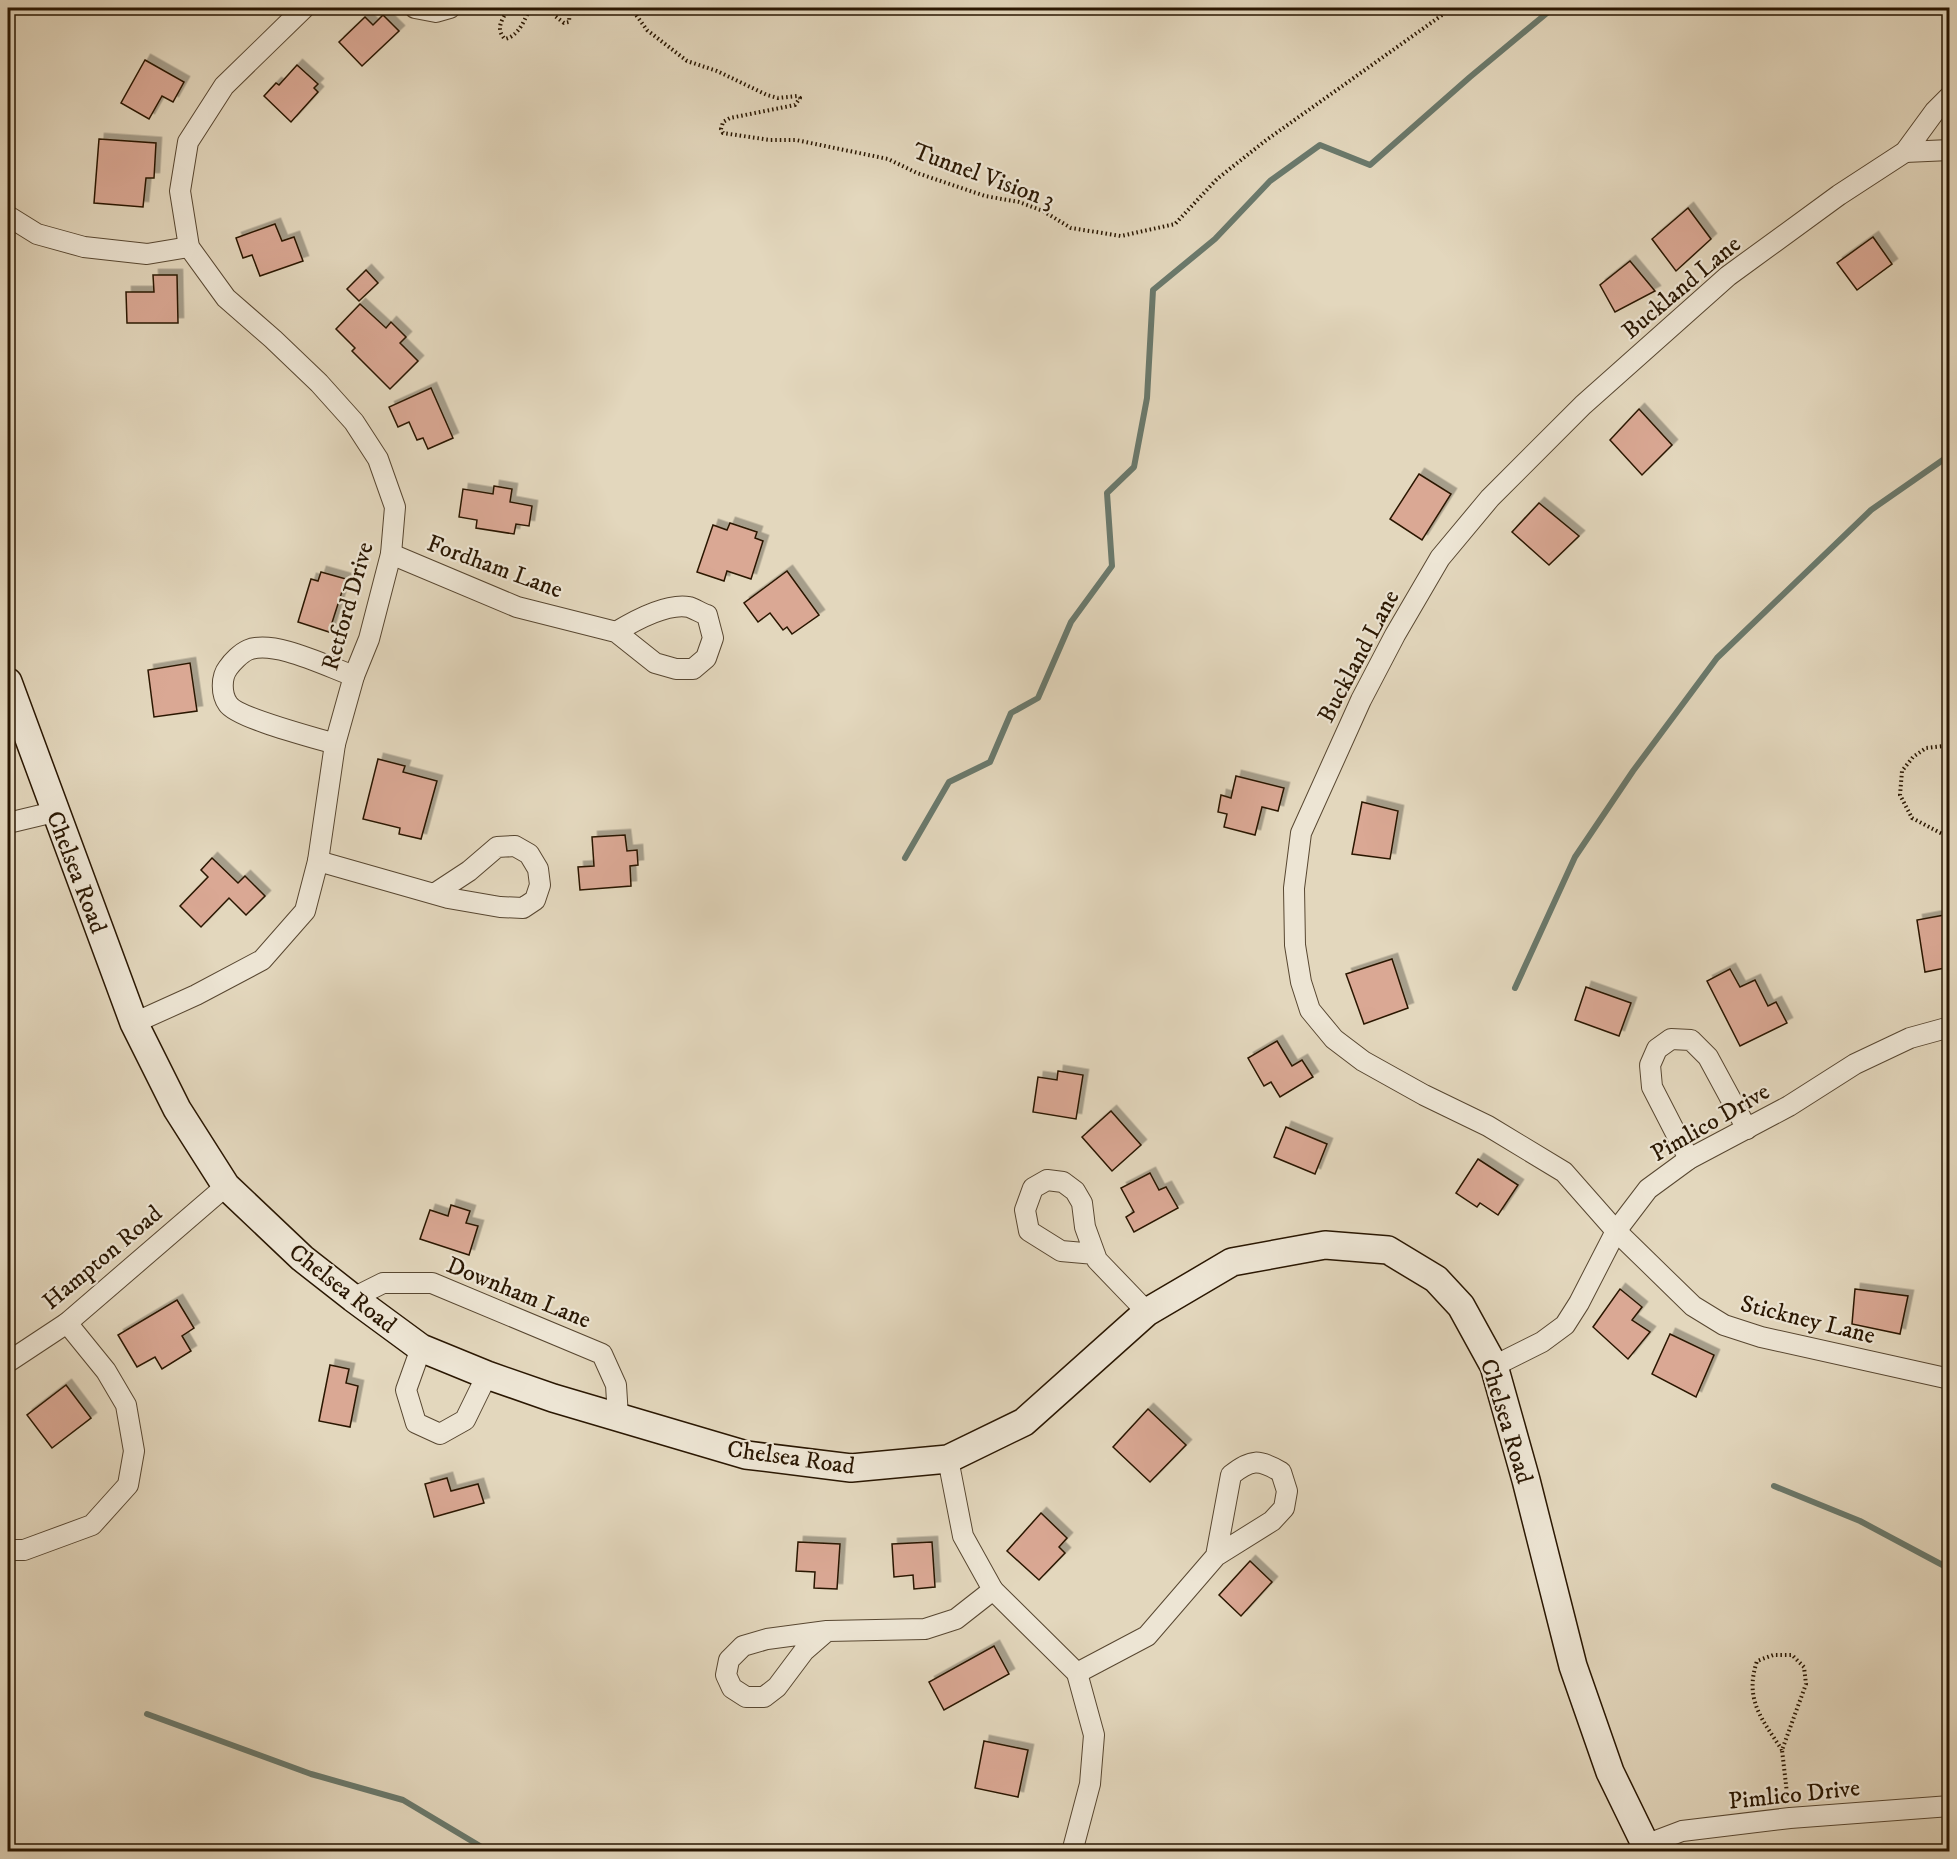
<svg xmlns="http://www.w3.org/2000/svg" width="1957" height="1859" font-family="'IM FELL DW Pica',serif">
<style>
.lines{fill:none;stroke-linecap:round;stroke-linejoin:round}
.stream{stroke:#6a796c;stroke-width:6}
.building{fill:#daa894;stroke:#2a1702;stroke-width:1.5;filter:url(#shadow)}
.street-casing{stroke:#584731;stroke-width:22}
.secondary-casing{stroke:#2a1702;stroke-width:30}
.path{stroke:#2a1702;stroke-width:4;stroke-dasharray:1.5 3;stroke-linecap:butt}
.street{stroke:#ede5d4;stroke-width:20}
.secondary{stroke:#ede5d4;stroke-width:27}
.labels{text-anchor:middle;stroke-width:4.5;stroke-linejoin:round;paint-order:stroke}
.street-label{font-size:24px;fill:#2a1702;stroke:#ede5d4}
</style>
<defs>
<filter id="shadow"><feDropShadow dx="5.5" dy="-5.5" stdDeviation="0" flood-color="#0004"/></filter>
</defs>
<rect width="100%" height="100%" fill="#e3d7bd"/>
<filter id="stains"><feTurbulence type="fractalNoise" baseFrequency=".00333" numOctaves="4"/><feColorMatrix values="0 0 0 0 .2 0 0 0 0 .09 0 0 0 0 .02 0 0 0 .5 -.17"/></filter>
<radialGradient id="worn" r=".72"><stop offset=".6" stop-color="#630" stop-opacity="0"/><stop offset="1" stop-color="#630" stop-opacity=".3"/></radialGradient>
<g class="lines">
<g class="stream">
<path d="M905,858L949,782L990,762L1011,713L1038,698L1071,622L1112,566L1107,493L1134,467L1147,398L1153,290L1215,239L1270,181L1320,145L1370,165L1470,77L1553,8"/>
<path d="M1515,988L1575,857L1633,771L1717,658L1871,510L1950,455"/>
<path d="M1774,1486L1860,1521L1950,1569"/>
<path d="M147,1714L311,1774L403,1800L490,1852"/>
</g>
</g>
<g class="building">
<path d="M383,15L399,31L362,66L339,42L365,17L373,25Z"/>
<path d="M145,60L184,82L173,102L162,96L149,119L121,103Z"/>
<path d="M297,65L318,84L314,88L318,92L291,122L264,96L276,83L279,85Z"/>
<path d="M99,139L156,143L154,178H146L143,207L94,203Z"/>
<path d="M1688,208L1711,239L1676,271L1652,239Z"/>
<path d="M275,224L282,241L294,237L303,261L260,276L252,255L243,258L236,238Z"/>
<path d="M1873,237L1892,264L1857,290L1837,263Z"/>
<path d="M1630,261L1655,291L1615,312L1600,285Z"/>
<path d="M366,270L378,283L359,301L347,289Z"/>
<path d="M153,275H177L178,323H127L126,292H154Z"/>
<path d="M360,304L386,328L391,322L406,337L400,343L418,361L390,389L352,351L355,348L336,329Z"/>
<path d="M431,388L453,438L428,449L423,438L417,440L409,422L398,427L389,407Z"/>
<path d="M1639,409L1672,445L1642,475L1610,440Z"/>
<path d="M1419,474L1451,494L1422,540L1390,519Z"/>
<path d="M494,486L512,489L510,502L532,506L529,526L516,524L514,534L476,528L477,520L459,517L463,489L493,494Z"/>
<path d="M1539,503L1579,536L1549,565L1512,532Z"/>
<path d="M730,523L757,532L755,538L763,541L751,579L727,571L724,581L697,572L713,525L727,530Z"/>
<path d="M787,571L819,615L792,634L787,627L783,630L770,613L758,622L744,603Z"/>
<path d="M321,572L346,579L329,632L298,622L311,579L318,581Z"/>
<path d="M190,663L197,711L154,717L148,670Z"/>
<path d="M378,759L405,766L403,772L437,781L421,839L399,834L400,828L363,819Z"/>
<path d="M1236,776L1284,788L1278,811L1262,807L1255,835L1224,827L1227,814L1218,812L1221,795L1231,798Z"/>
<path d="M1362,802L1398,811L1390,859L1352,854Z"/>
<path d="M625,835L627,851L637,850L638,865L630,866L631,886L580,890L578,867L594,866L592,837Z"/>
<path d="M212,858L238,883L245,876L265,896L246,915L229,898L201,927L180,906L208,877L201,870Z"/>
<path d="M1950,914V967L1925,972L1917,920Z"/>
<path d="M1392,959L1408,1008L1364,1024L1346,974Z"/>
<path d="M1730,969L1740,987L1755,980L1768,1006L1776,1002L1787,1023L1740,1046L1707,981Z"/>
<path d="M1586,987L1631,1003L1619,1036L1575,1020Z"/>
<path d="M1277,1041L1292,1066L1302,1060L1313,1077L1280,1097L1271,1082L1264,1086L1248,1058Z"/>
<path d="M1058,1071L1083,1075L1076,1119L1033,1112L1038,1077L1057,1080Z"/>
<path d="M1111,1111L1141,1145L1112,1171L1082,1137Z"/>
<path d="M1286,1127L1327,1144L1315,1174L1274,1157Z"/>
<path d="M1478,1159L1518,1185L1498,1215L1480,1203L1477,1207L1456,1193Z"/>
<path d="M1150,1173L1159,1190L1166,1187L1178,1208L1134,1232L1126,1217L1134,1212L1121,1188Z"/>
<path d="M451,1205L470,1211L466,1223L478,1226L469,1255L420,1239L430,1210L448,1216Z"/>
<path d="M1620,1289L1642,1307L1632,1320L1650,1332L1628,1359L1593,1327Z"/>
<path d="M1855,1289L1908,1296L1900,1334L1852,1324Z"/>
<path d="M177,1300L194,1328L182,1336L191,1351L162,1369L155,1357L137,1367L118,1335Z"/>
<path d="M1670,1334L1714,1355L1696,1397L1652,1374Z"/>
<path d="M330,1365L349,1369L346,1383L358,1386L350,1427L319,1421Z"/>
<path d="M66,1385L91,1418L52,1448L27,1415Z"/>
<path d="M1148,1409L1186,1445L1150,1482L1113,1447Z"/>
<path d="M447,1478L451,1491L478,1484L484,1503L434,1517L425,1484Z"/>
<path d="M1041,1513L1067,1538L1059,1547L1065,1553L1039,1580L1007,1551Z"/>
<path d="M798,1542L840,1544L837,1589L814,1588L815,1572L796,1571Z"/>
<path d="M932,1542L935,1587L914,1589L913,1575L894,1577L892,1544Z"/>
<path d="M1250,1561L1272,1582L1241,1616L1219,1595Z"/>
<path d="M994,1646L1009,1674L944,1710L929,1682Z"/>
<path d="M984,1741L1028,1750L1018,1797L975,1788Z"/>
</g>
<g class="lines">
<defs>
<g id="street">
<path d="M415,8L436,12L450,8"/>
<path d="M1950,96L1935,111L1905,152L1839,195L1728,276L1583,405L1490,498L1440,558L1395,635L1361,700L1301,833L1294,888L1295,945L1301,982L1310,1010L1334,1039L1363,1061L1424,1095L1488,1126L1564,1172L1616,1231L1693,1306L1724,1325L1761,1337L1950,1379"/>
<path d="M1905,152L1950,150"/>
<path d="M8,216L37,234L84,247L147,254L189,247"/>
<path d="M391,554L517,607L616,632L655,663L676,669H693L706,658L713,638L707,615C701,613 695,609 689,607C667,603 634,621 616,632"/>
<path d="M335,744C316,738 237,718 228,704C221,694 221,677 228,668C232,662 241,653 248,650C274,639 328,667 354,676"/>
<path d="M8,823L54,812"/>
<path d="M318,861L448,898L500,907L523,908L535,900L540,885L538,869L529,854L515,846L497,847L469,871L434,894"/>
<path d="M134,1023L196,995L262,960L305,911L318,861L335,744L354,676L369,639L391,554L395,507L378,459L354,422L319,383L273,339L226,298L189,247L180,191L188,142L224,86L304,8"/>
<path d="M1689,1159L1652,1087L1650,1065L1657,1049L1671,1039L1691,1040L1708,1057L1747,1129"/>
<path d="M1095,1254L1061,1251L1029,1231L1025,1210L1033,1188L1047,1180L1063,1182L1075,1191L1082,1203L1085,1227L1097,1260L1147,1312"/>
<path d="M353,1298L383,1283H432L602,1354L616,1385L618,1417"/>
<path d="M421,1348L406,1390L416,1423L440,1434L465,1420L487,1375"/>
<path d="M8,1362L67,1323L226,1186"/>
<path d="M1494,1366L1542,1342L1565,1325L1579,1303L1616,1231L1648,1189L1689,1159L1789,1106L1855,1064L1910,1038L1950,1027"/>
<path d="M948,1459L963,1536L993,1590L1077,1673L1094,1735L1090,1784L1072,1852"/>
<path d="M8,1550H24L92,1525L128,1485L134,1451L126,1405L106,1371L67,1323"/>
<path d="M827,1631L804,1651L777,1687L764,1697H746L732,1688L726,1675L729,1660L743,1646L767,1639L827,1631L925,1629L956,1619L993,1590"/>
<path d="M1077,1673L1147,1636L1216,1556L1272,1521L1284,1508L1287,1491L1281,1472C1259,1459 1251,1459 1231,1475L1216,1556"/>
<path d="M1645,1845L1682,1831L1790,1818L1950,1806"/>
</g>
<path id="secondary" d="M8,682L134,1023L177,1109L226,1186L302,1258L353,1298L421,1348L487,1375L553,1398L746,1455L851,1468L948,1459L1024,1422L1147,1312L1232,1262L1325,1245L1388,1250L1436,1279L1461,1306L1494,1366L1526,1480L1573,1666L1610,1772L1649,1852"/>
</defs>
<use href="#street" class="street-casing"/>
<use href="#secondary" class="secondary-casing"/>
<g class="path">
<path d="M509,8C502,19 495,29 505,39C519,36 525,19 530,8"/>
<path d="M554,8L555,16L564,23L569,22L570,8"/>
<path d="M631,8L647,30L687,61L717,71L767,95L778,98L797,96L800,98L795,105L730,118L723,122L721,129L723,133L770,140H796L888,159L917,173L985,196L1019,202L1043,211L1071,228L1121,236L1175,224L1217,179L1265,141L1452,8"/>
<path d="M1950,748L1944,746L1926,748L1913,757L1902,771L1900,795L1912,818L1950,838"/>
<path d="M1782,1750C1762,1719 1744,1700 1757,1661L1773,1655H1792L1804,1667L1806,1684L1782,1750L1788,1802"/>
</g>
<use href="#street" class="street"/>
<use href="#secondary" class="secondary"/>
</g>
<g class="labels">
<g class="street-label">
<text transform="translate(984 175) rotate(20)" y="8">Tunnel Vision 3</text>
<text transform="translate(1681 287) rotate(-40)" y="8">Buckland Lane</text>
<text transform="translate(495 566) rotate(20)" y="8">Fordham Lane</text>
<text transform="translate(347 606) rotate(-74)" y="8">Retford Drive</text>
<text transform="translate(1358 656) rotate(-62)" y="8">Buckland Lane</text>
<text transform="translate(77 872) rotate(69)" y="8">Chelsea Road</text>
<text transform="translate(1710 1122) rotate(-30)" y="8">Pimlico Drive</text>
<text transform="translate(102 1257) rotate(-40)" y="8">Hampton Road</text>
<text transform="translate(343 1288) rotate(38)" y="8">Chelsea Road</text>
<text transform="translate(519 1292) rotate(22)" y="8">Downham Lane</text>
<text transform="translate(1808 1319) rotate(14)" y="8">Stickney Lane</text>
<text transform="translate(1507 1421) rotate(73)" y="8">Chelsea Road</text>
<text transform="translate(791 1457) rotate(8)" y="8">Chelsea Road</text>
<text transform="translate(1794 1794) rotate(-6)" y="8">Pimlico Drive</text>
</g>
</g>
<rect width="1957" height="1859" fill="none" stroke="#e3d7bd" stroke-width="30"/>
<rect x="9" y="9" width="1939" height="1841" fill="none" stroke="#2a1702" stroke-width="3"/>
<rect x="15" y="15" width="1927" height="1829" fill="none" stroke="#2a1702" stroke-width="1.5"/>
<rect width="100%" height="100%" filter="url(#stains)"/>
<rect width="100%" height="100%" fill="url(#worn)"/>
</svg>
